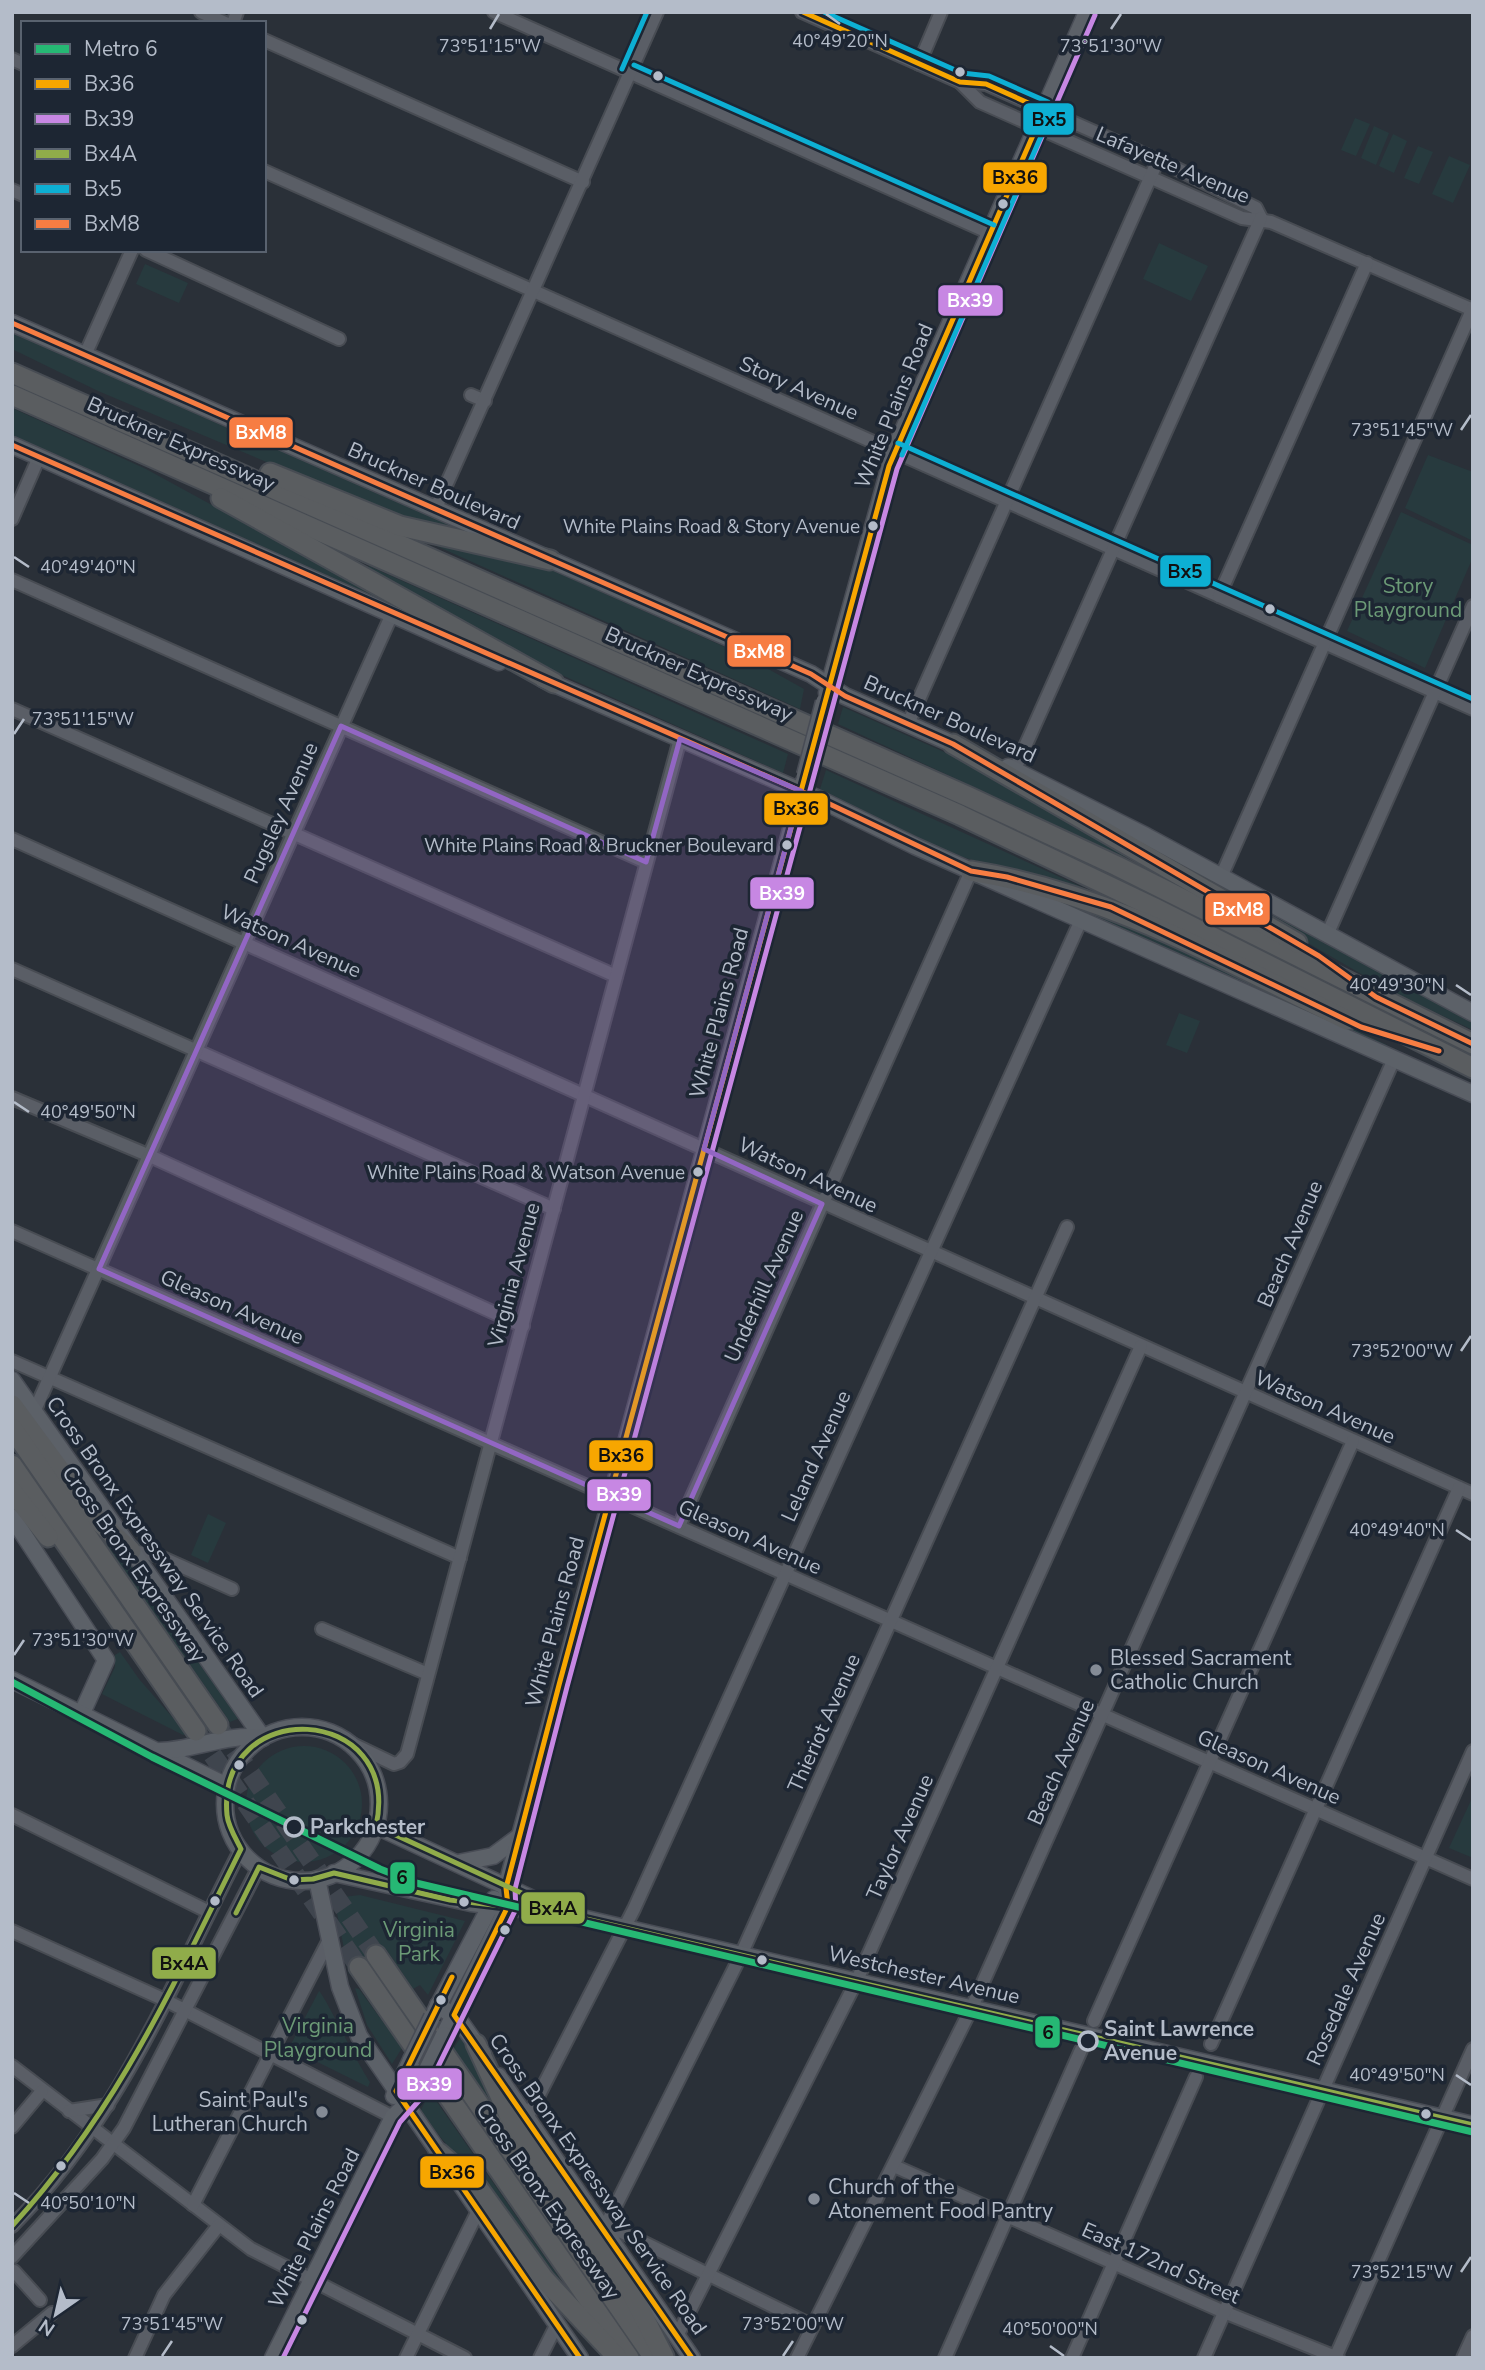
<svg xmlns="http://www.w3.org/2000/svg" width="1485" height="2370" font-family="'Nunito Sans',sans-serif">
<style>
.green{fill:#273a3e}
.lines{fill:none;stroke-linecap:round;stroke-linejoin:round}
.highway-tunnel{stroke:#3f454e;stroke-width:19;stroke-dasharray:19 10;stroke-linecap:butt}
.minor-casing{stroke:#484c53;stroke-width:16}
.major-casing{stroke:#484c55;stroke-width:19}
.highway-casing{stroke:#474c53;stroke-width:23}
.minor{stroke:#5a5e66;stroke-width:12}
.major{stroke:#5c6168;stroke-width:16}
.highway{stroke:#5a5d60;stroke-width:19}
.major-bridge-casing{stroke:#484c55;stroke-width:19;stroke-linecap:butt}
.major-bridge{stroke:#5c6168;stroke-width:16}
.bus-1-casing{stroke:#1d2633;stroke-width:10}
.bus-2-casing{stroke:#1d2633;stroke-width:10}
.bus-3-casing{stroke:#1d2633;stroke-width:10}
.bus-4-casing{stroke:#1d2633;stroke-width:10}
.bus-5-casing{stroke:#1d2633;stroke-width:10}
.bus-1{stroke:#f7a600;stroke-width:5}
.bus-2{stroke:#c787e3;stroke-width:5}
.bus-3{stroke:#90ac4a;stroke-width:5}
.bus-4{stroke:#0dafd3;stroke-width:5}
.bus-5{stroke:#f77d43;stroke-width:5}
.metro-1-casing{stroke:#1d2633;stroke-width:12}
.metro-1{stroke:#26b874;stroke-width:7}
.marked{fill:#9266c3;fill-opacity:0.2;stroke:#9266c3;stroke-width:5;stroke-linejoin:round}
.ticks{fill:none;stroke:#b4bcc9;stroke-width:2.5}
.bus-dot{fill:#b4bcc9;stroke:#1d2633;stroke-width:2.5}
.poi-dot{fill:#848b96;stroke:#1d2633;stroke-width:2.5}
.stop-dot{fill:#1d2633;stroke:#b4bcc9;stroke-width:3.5}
.labels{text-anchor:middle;stroke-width:7;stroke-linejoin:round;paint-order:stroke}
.bus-label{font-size:19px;fill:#b4bcc9;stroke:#1d2633;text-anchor:end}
.street-label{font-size:21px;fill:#b4bcc9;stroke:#1d2633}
.park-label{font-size:21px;fill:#6b9a76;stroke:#1d2633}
.poi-label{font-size:21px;fill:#b4bcc9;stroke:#1d2633;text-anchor:start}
.stop-label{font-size:21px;font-weight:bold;fill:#b4bcc9;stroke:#1d2633;text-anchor:start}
.ticks-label{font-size:18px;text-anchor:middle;fill:#b4bcc9;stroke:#1d2633;stroke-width:7;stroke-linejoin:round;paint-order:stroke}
.line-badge{stroke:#1d2633;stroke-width:2.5}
.badge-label{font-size:19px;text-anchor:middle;font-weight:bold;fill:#fff}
.pale-badge-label{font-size:19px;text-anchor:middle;font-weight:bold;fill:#111}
</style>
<rect width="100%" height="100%" fill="#2a3038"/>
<g class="green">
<path d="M1355,118L1370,124L1356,156L1341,150Z"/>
<path d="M1374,126L1389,133L1376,165L1361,158Z"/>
<path d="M1393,134L1407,141L1394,173L1379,166Z"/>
<path d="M1418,146L1433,152L1419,184L1404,178Z"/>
<path d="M1449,156L1470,165L1453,203L1432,194Z"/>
<path d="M1159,243L1208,266L1191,301L1143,279Z"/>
<path d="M145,264L188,283L179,303L136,284Z"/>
<path d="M12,331L423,511L469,534L397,517L98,391L12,349Z"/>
<path d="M12,408L146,469L428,623L12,436Z"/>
<path d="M1428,455L1473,472V541L1405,508Z"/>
<path d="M1401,512L1473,545V557L1425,668L1347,631Z"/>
<path d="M432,540L552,570L743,655L804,689L800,709L430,543Z"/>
<path d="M369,566L788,754L783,773L539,665L367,571Z"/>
<path d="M843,707L1007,780L1136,857L1132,860L1120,855L838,724Z"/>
<path d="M826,770L1084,888L1083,891L962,857L917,840L820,789Z"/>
<path d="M1098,818L1473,1021V1030L1392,992L1097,820Z"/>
<path d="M1059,897L1121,915L1387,1045L1385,1048L1056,903Z"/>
<path d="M1179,1013L1200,1021L1187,1053L1166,1045Z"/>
<path d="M208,1514L226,1523L208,1563L191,1555Z"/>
<path d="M93,1526L136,1566L240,1718L230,1722Z"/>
<path d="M120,1652L139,1679L187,1734L183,1735L102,1694L115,1667V1655Z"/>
<circle cx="304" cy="1804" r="58"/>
<path d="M1473,1796V1858L1449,1848Z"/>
<path d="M360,1895L465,1921L428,1995L420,1985L413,1989L386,1949L349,1974L334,1898Z"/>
<path d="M355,1988L359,1989L402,2048L392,2064L367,2025Z"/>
<path d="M319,1991C324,1994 359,2067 370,2082L368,2087L289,2048Z"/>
<path d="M461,2037L469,2048L515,2134L453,2049Z"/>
<path d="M430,2092L583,2312L420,2112Z"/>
</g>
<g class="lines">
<g class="highway-tunnel">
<path d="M218,1726L376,1955"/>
<path d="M196,1731L359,1967"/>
</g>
<defs>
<g id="minor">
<path d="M201,12L225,23"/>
<path d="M494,12L990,233"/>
<path d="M802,12L960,82L986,84L1169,165L1256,208L1261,218"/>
<path d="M233,23L237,12"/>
<path d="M264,40L583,182"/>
<path d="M12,59L23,64"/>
<path d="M919,64L941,12"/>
<path d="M960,82L980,102L1242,218L1271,222L1473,310"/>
<path d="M264,171L1473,709"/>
<path d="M12,190L23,195"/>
<path d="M146,250L339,339"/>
<path d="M85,355L132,250"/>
<path d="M471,395L485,401"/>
<path d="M435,510L657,12"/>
<path d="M12,519L39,457"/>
<path d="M12,580L646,862"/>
<path d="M1219,596L1367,263"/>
<path d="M12,709L616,976"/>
<path d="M908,724L1158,160"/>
<path d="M1015,769L1261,218"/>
<path d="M12,839L1473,1494"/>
<path d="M1221,877L1473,308"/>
<path d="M1327,935L1473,606"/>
<path d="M12,969L554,1209"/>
<path d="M12,1098L150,1156L523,1326"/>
<path d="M12,1231L1473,1879"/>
<path d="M12,1361L460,1558"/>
<path d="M34,1412L392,614"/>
<path d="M679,1526L971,871"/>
<path d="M131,1551L156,1555L232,1589"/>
<path d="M322,1629L428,1674"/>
<path d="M346,1741L394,1764L400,1762L407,1754L680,739"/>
<path d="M12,1815L209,1912"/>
<path d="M12,1931L165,2000L393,2117"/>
<path d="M1094,2021L1353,1441"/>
<path d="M1211,2044L1459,1488"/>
<path d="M12,2066L251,2249L465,2358"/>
<path d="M69,2111L108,2105"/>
<path d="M527,2118L634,1909L1081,920"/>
<path d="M12,2127L42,2091"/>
<path d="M894,2166L1224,2312L1338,2358"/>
<path d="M193,2205L329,1940"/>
<path d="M12,2226C119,2120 173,1981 241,1849"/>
<path d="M12,2257L102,2159L124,2128L259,1867"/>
<path d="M14,2271L40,2300"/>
<path d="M813,2326L622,2232L604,2229L741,1955L1067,1227"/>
<path d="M677,2336L857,1980L1141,1346"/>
<path d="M12,2346L52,2313"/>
<path d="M135,2358L164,2295L219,2225"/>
<path d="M406,2358L478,2211"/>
<path d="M540,2358L557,2324"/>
<path d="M797,2358L972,2007L1394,1059"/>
<path d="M945,2358L1081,2050"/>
<path d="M1072,2358L1196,2077"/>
<path d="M1204,2358L1473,1751"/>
<path d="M1335,2358L1473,2049"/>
<path d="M1463,2358L1473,2336"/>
</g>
<g id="major">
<path d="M12,323L811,674L845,696L962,748"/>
<path d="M12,445L499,662"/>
<path d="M543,679L819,799L915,846L1473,1094"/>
<path d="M827,693L894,451L1087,12"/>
<path d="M1008,767L1146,836L1473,1013"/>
<path d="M12,1380L263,1738"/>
<path d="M12,1517L106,1660L82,1713"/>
<path d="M12,1680L227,1786"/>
<circle cx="302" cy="1804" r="77"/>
<path d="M160,1751C195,1750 227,1733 262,1738"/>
<path d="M376,1826L548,1906"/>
<path d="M458,1863L493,1856L520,1836"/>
<path d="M334,1873L471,1903L569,1915L1473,2125"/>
<path d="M317,1879L340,1987L359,2036L580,2358"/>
<path d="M438,2005L459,2020L483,2054"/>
<path d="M435,2012L494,1899"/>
<path d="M444,2035L508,1906L506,1888L804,781"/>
<path d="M498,2076L692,2358"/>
<path d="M394,2096L411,2060"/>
<path d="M273,2358L393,2117L410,2101L423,2078"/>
</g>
<g id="highway">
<path d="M12,373L969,797L1117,866L1473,1044"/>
<path d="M12,395L960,815L1155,908L1473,1068"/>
<path d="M270,473L400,526L550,560"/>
<path d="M221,498L554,683"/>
<path d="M953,744L1297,943"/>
<path d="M971,871C1108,893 1223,960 1347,1020"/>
<path d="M12,1405L96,1519L131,1551"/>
<path d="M12,1428L218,1725"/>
<path d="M12,1465L196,1731"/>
<path d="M12,1491L48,1537"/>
<path d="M376,1955L654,2358"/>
<path d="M359,1967L629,2358"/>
<path d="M476,2044L509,2115L631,2292L664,2357"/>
<path d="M439,2153L476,2185L544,2279L617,2357"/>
</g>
</defs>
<use href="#minor" class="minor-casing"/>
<use href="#major" class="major-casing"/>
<use href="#highway" class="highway-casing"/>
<use href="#minor" class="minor"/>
<use href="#major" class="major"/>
<use href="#highway" class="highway"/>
<defs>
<g id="major-bridge">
<path d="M805,775L824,702"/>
<path d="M411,2060L432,2017"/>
<path d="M423,2078L444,2035"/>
</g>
</defs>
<use href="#major-bridge" class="major-bridge-casing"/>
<use href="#major-bridge" class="major-bridge"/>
<defs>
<g id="bus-1">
<path d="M452,1977L396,2091L580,2358"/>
<path d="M692,2358L454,2015L508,1906L506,1888L559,1685L889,466L1044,110L986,84L960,82L803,12"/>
</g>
<path id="bus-2" d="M283,2358L400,2122L424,2095L516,1909L515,1889L567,1687L897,469L1095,15"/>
<g id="bus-3">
<path d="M236,1913L259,1867L292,1880L313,1879L334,1873L450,1900L527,1909"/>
<path d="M12,2226C118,2110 172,1987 241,1849C236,1839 228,1826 227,1815C216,1695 403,1703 376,1826L569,1915L1473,2125"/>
</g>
<g id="bus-4">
<path d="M824,12L962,73L989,76L1048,102L1053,109L902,455"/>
<path d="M634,65L994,225"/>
<path d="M622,69L647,12"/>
<path d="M898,443L1473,699"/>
</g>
<g id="bus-5">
<path d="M12,323L811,674L845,696L953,744L1319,956L1376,997L1473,1044"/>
<path d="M12,445L819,799L971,871L1007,877L1111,907L1361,1027L1439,1051"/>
</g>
</defs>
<use href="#bus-1" class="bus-1-casing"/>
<use href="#bus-2" class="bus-2-casing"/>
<use href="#bus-3" class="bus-3-casing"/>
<use href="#bus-4" class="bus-4-casing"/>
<use href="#bus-5" class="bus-5-casing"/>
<use href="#bus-1" class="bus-1"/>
<use href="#bus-2" class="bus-2"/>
<use href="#bus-3" class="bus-3"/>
<use href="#bus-4" class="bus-4"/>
<use href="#bus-5" class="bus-5"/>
<defs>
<path id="metro-1" d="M12,1682L152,1757L380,1869L416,1883L1473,2132"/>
</defs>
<use href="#metro-1" class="metro-1-casing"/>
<use href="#metro-1" class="metro-1"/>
</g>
<path class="marked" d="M341,726L646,862L680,739L801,791L704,1149L822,1204L679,1526L99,1269Z"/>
<path class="ticks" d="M826,14L840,24M490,29L499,14M1111,29L1121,14M1461,430L1471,415M14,557L29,567M14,734L24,719M1456,985L1471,995M14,1102L29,1112M1461,1351L1471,1336M1456,1530L1471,1540M14,1655L24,1640M1456,2075L1471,2085M14,2193L29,2203M1461,2272L1471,2257M1050,2346L1064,2356M162,2356L172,2341M783,2356L793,2341"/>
<g class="bus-dot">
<circle cx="960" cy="72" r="6"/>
<circle cx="658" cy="76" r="6"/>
<circle cx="1003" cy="204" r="6"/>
<circle cx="873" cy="526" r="6"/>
<circle cx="1270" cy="609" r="6"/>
<circle cx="787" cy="845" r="6"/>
<circle cx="698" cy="1172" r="6"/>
<circle cx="239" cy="1765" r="6"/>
<circle cx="294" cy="1880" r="6"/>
<circle cx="215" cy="1901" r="6"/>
<circle cx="464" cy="1902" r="6"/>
<circle cx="505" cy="1930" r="6"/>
<circle cx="762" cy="1960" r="6"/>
<circle cx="441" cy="2000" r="6"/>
<circle cx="1426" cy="2114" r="6"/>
<circle cx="61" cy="2166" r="6"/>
<circle cx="302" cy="2320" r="6"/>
</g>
<g class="poi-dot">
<circle cx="1096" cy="1670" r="7"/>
<circle cx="322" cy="2112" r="7"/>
<circle cx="814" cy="2199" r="7"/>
</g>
<g class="stop-dot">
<circle cx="294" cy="1827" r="9"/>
<circle cx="1088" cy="2041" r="9"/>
</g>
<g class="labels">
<g class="bus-label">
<text x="860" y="533">White Plains Road &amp; Story Avenue</text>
<text x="774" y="852">White Plains Road &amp; Bruckner Boulevard</text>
<text x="685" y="1179">White Plains Road &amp; Watson Avenue</text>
</g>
<g class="street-label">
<text transform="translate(1173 165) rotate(23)" y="7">Lafayette Avenue</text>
<text transform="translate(799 388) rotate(24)" y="7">Story Avenue</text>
<text transform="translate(894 406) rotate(-68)" y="7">White Plains Road</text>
<text transform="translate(181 444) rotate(24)" y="7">Bruckner Expressway</text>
<text transform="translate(434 486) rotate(24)" y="7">Bruckner Boulevard</text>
<text transform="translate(699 674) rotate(24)" y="7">Bruckner Expressway</text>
<text transform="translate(950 719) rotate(24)" y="7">Bruckner Boulevard</text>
<text transform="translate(281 813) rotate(-66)" y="7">Pugsley Avenue</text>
<text transform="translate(291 941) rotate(24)" y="7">Watson Avenue</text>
<text transform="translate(719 1013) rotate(-75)" y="7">White Plains Road</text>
<text transform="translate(808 1175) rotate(25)" y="7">Watson Avenue</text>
<text transform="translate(1290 1244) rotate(-67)" y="7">Beach Avenue</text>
<text transform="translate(514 1275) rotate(-75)" y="7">Virginia Avenue</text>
<text transform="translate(764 1286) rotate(-66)" y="7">Underhill Avenue</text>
<text transform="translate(232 1307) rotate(24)" y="7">Gleason Avenue</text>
<text transform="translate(1325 1407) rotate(24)" y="7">Watson Avenue</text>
<text transform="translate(816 1456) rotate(-66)" y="7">Leland Avenue</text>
<text transform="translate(750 1537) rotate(24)" y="7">Gleason Avenue</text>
<text transform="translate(155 1547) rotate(55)" y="7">Cross Bronx Expressway Service Road</text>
<text transform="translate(134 1564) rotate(55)" y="7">Cross Bronx Expressway</text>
<text transform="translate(555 1622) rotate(-75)" y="7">White Plains Road</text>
<text transform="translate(824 1723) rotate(-66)" y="7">Thieriot Avenue</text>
<text transform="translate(1061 1762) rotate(-66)" y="7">Beach Avenue</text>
<text transform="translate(1269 1767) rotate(24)" y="7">Gleason Avenue</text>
<text transform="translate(900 1837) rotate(-66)" y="7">Taylor Avenue</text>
<text transform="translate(924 1975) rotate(13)" y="7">Westchester Avenue</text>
<text transform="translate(1346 1989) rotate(-66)" y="7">Rosedale Avenue</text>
<text transform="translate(598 2184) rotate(55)" y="7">Cross Bronx Expressway Service Road</text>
<text transform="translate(548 2201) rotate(55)" y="7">Cross Bronx Expressway</text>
<text transform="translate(314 2228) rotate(-63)" y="7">White Plains Road</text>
<text transform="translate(1161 2263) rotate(24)" y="7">East 172nd Street</text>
</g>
<g class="park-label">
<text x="1408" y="593">Story<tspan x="1408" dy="24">Playground</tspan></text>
<text x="419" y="1937">Virginia<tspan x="419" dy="24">Park</tspan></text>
<text x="318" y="2033">Virginia<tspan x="318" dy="24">Playground</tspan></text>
</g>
<g class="poi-label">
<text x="1110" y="1665">Blessed Sacrament<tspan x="1110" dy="24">Catholic Church</tspan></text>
<text x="308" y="2107" text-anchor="end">Saint Paul's<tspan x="308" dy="24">Lutheran Church</tspan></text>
<text x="828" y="2194">Church of the<tspan x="828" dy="24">Atonement Food Pantry</tspan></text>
</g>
<g class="stop-label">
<text x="310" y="1834">Parkchester</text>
<text x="1104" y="2036">Saint Lawrence<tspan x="1104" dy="24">Avenue</tspan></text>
</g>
</g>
<g class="ticks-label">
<text x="840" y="47">40°49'20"N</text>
<text x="490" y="52">73°51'15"W</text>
<text x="1111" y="52">73°51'30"W</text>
<text x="1402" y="436">73°51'45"W</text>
<text x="88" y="573">40°49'40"N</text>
<text x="83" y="725">73°51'15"W</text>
<text x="1397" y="991">40°49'30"N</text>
<text x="88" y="1118">40°49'50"N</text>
<text x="1402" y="1357">73°52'00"W</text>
<text x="1397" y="1536">40°49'40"N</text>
<text x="83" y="1646">73°51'30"W</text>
<text x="1397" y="2081">40°49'50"N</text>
<text x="88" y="2209">40°50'10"N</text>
<text x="1402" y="2278">73°52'15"W</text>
<text x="172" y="2330">73°51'45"W</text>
<text x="793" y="2330">73°52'00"W</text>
<text x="1050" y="2335">40°50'00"N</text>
</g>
<g class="line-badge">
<rect x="1022" y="102" width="53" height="34" rx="7" fill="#0dafd3"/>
<rect x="982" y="161" width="66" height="33" rx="7" fill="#f7a600"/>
<rect x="937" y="284" width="67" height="33" rx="7" fill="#c787e3"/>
<rect x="228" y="416" width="66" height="33" rx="7" fill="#f77d43"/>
<rect x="1159" y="554" width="53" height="34" rx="7" fill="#0dafd3"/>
<rect x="726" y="634" width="66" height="34" rx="7" fill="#f77d43"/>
<rect x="763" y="792" width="66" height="34" rx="7" fill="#f7a600"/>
<rect x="749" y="876" width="66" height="34" rx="7" fill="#c787e3"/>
<rect x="1204" y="892" width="67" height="34" rx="7" fill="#f77d43"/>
<rect x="588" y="1439" width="66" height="33" rx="7" fill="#f7a600"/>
<rect x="586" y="1478" width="66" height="34" rx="7" fill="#c787e3"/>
<rect x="389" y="1861" width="27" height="34" rx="7" fill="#26b874"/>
<rect x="520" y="1891" width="66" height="34" rx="7" fill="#90ac4a"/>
<rect x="151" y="1946" width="66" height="34" rx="7" fill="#90ac4a"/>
<rect x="1034" y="2015" width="27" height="34" rx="7" fill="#26b874"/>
<rect x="396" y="2067" width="67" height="34" rx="7" fill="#c787e3"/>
<rect x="419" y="2155" width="66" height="34" rx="7" fill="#f7a600"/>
</g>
<g class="badge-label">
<text x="970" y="307">Bx39</text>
<text x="261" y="439">BxM8</text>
<text x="759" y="658">BxM8</text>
<text x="782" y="900">Bx39</text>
<text x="1238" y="916">BxM8</text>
<text x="619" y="1501">Bx39</text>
<text x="429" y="2091">Bx39</text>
</g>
<g class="pale-badge-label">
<text x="1049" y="126">Bx5</text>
<text x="1015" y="184">Bx36</text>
<text x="1185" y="578">Bx5</text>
<text x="796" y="815">Bx36</text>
<text x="621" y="1462">Bx36</text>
<text x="402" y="1884">6</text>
<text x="553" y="1915">Bx4A</text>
<text x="184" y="1970">Bx4A</text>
<text x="1048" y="2039">6</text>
<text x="452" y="2179">Bx36</text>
</g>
<rect width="1485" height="2370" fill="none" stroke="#b4bcc9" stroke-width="28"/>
<rect x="21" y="21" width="245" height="231" fill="#1d2633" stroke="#59626f" stroke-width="2"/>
<rect x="35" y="44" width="35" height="10" fill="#26b874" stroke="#59626f" stroke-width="2"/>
<text x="84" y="56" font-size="21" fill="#b4bcc9">Metro 6</text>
<rect x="35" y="79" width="35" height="10" fill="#f7a600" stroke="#59626f" stroke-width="2"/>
<text x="84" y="91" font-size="21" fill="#b4bcc9">Bx36</text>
<rect x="35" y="114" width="35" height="10" fill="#c787e3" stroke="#59626f" stroke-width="2"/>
<text x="84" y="126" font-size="21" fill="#b4bcc9">Bx39</text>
<rect x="35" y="149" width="35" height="10" fill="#90ac4a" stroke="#59626f" stroke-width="2"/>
<text x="84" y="161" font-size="21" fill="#b4bcc9">Bx4A</text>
<rect x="35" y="184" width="35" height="10" fill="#0dafd3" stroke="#59626f" stroke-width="2"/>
<text x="84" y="196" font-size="21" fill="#b4bcc9">Bx5</text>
<rect x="35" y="219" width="35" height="10" fill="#f77d43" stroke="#59626f" stroke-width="2"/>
<text x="84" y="231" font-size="21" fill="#b4bcc9">BxM8</text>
<g transform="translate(56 2314) rotate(214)" stroke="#1d2633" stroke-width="5" paint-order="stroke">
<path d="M0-5L12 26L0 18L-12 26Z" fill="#b4bcc9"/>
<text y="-10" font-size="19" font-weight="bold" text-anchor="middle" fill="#b4bcc9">N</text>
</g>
</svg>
